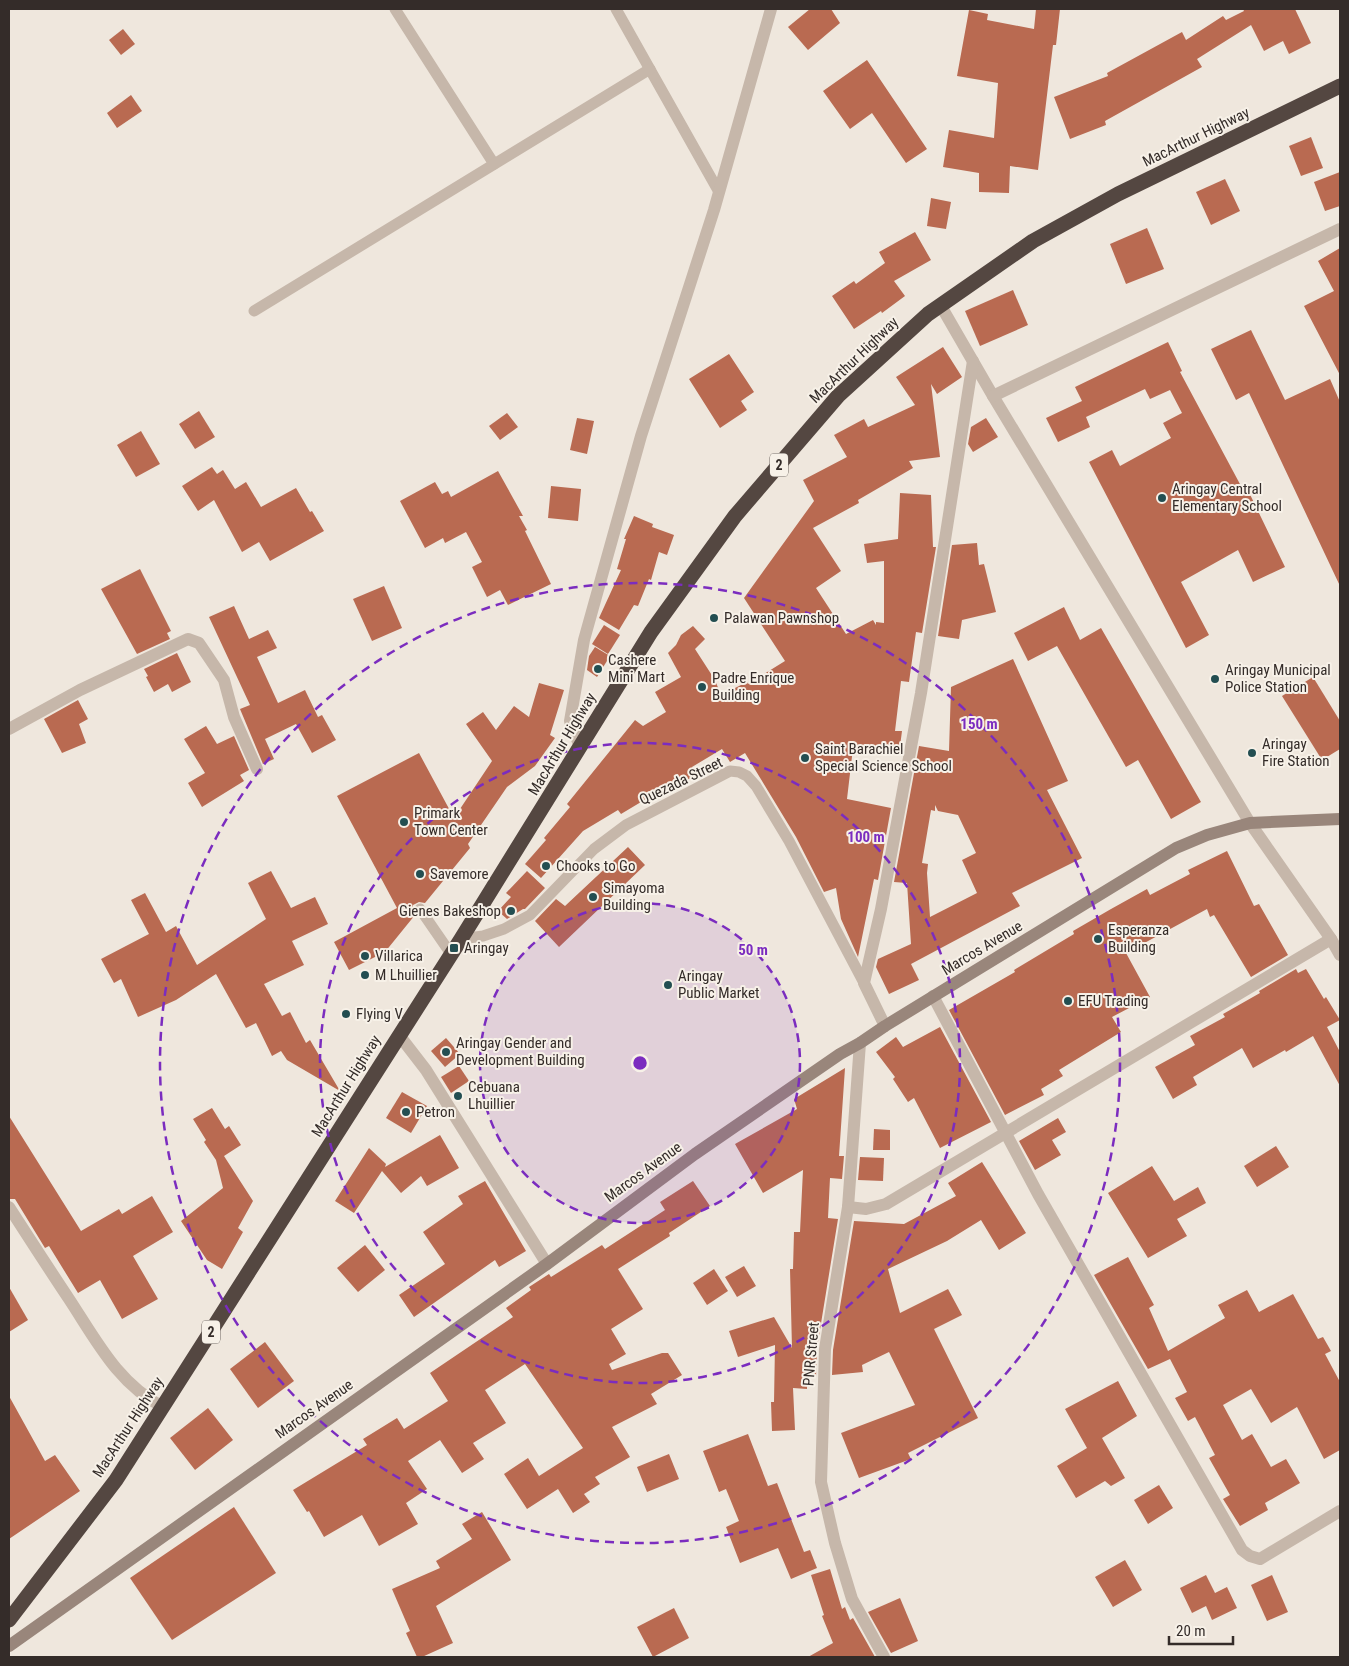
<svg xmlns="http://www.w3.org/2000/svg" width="1349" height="1666" font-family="'Roboto Condensed',sans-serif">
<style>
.building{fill:#b96a51;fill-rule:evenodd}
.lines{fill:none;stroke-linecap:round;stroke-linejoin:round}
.lane{stroke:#c6b7aa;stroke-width:11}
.street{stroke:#c6b7aa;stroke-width:12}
.secondary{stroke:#99867b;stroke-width:12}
.highway{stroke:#544741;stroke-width:15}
.ring{fill:none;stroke:#7b2cbf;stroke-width:2.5;stroke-dasharray:9 6}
.poi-dot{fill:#234e51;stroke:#f7f1e8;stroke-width:2}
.labels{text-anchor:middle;stroke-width:4;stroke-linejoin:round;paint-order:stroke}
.shield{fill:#f7f1e8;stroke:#6e6762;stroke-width:1}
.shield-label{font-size:14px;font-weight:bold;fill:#342c29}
.street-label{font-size:15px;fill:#342c29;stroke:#f7f1e8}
.poi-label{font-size:15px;fill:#342c29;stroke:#f7f1e8;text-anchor:start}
.centre{fill:#7b2cbf;stroke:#f7f1e8;stroke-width:2.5}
.ring-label{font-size:15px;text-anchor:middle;font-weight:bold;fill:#7b2cbf;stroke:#f7f1e8;stroke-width:4;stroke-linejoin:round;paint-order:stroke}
</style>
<rect width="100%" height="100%" fill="#efe7dd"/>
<g class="building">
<path d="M810,9H831L840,23L808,50L788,27Z"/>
<path d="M1036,9H1060L1056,45H1053L1038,170L1010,166L1009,193L979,192V173L943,167L949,130L994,138L998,83L957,76L969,10L988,14L987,20L1034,29Z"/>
<path d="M1243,9H1295L1311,43L1289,54L1283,41L1264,51L1251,25L1197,59L1202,67L1105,121L1106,125L1070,139L1054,97L1108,76L1107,73L1182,32L1186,40L1223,16L1226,20L1244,11Z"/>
<path d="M123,29L135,44L121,55L109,40Z"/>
<path d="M867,60L927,149L906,163L872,113L850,129L823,91Z"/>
<path d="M131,95L142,111L117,128L107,113Z"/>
<path d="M1311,137L1323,168L1301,176L1289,146Z"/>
<path d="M1340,172V206L1325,211L1314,182Z"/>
<path d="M1225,179L1240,211L1211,225L1196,192Z"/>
<path d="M931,198L951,202L946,229L927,226Z"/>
<path d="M1147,228L1164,269L1126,284L1110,244Z"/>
<path d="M915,232L931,260L894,281L905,296L882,313L881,311L854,329L832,296L854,281L856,284L885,263L879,252Z"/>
<path d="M1340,248V375L1304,306L1334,291L1318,261Z"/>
<path d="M1013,290L1028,325L980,346L965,311Z"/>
<path d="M1251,330L1285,400L1330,379L1340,402V586L1249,393L1236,400L1211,349Z"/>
<path d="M1168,342L1182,371L1180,372L1241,486L1245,484L1285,567L1253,582L1238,550L1181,582L1209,635L1186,648L1089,462L1112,450L1120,466L1171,438L1163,423L1182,413L1170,390L1150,399L1145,389L1086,417L1090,427L1058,442L1046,418L1082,401L1075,387Z"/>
<path d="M943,347L962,377L937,394L931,384L940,457L909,461L913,468L858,500L859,503L813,528L841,571L816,588L846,634L873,620L876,625V622L884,623V561L867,563L864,544L898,539L900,493L931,495L933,547H936L922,633L916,632L909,682L901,681L895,731H902L899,754L853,748L847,799L891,808L878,880L874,879L858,957L841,919L836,888L824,892L796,837L745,753L730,762L722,749L692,767L697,774L659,797L656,793L621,814L618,810L583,831L541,878L525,864L546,840L544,838L570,807L567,804L635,720L643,726L666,712L655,692L681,677L668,653L676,645L681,635L693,626L705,639L695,649L715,680L721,695L747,682L748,684L785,661L744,598L814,501L803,480L847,457L834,435L864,419L868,427L915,405L896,377Z"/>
<path d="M729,354L754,392L741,401L747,410L720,428L689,379Z"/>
<path d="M199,411L215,437L195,449L179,424Z"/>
<path d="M507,413L518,427L500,440L489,426Z"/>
<path d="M577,418L594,421L587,454L570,450Z"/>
<path d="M986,418L998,437L973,452L968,444L971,427Z"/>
<path d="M141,431L160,464L136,477L117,445Z"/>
<path d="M212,467L217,474L223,470L235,489L246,482L261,507L296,488L310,512L312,511L324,531L270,561L259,542L242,552L214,500L198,511L182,486Z"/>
<path d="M498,471L523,516H519L527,530L525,531L551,584L508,605L500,590L487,597L472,567L482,562L466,532L445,543L443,538L425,548L400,501L435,482L442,494L448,491L451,497Z"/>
<path d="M551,486L581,489L578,521L548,518Z"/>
<path d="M634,516L653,524L652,527L674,535L667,555L659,552L651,580L649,579L638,606L634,605L619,630L599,618L621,570L617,569L626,539H624Z"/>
<path d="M977,543L979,565L984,564L996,612L962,620L959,639L938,636L952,545Z"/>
<path d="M140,569L171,631L167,633L170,639L137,654L101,589Z"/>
<path d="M384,586L402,628L372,641L353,599Z"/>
<path d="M234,606L249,639L268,630L277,648L257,657L278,703L305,690L318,717L322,715L336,740L312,753L296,724L265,739L274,759L263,764L240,709L250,705L209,617Z"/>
<path d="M1064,607L1080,640L1101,628L1201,802L1171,819L1138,760L1126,767L1057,646L1028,661L1014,633Z"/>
<path d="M604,625L620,635L608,654L592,644Z"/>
<path d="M595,647L610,656L597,677L587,670L589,656Z"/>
<path d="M177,653L191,682L172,692L168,684L154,692L146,677L148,676L144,669Z"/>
<path d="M1013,659L1068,781L1047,790L1082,858L1012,893L1020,906L911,964L919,980L889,994L876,967L878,959L911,944L907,883L894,882L919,746L949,751L951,687ZM935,805L938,811L958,815L976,853L962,860L977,893L930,917L927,873L928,864L922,863L931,810L935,811Z"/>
<path d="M1313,677L1340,721V749L1322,760L1282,696Z"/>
<path d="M539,683L564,690L550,735L555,738L535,766L507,787L468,844L470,848L425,903L419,902L413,905V910L415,915L385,952L349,970L334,942L397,908L337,796L419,753L454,818L492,761L466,724L483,712L496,730L514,706L529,717Z"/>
<path d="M78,700L88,719L79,724L86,743L62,753L44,719Z"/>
<path d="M206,726L217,744L234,736L249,770L240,775L244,781L202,807L188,783L205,773L184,739Z"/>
<path d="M628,847L645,865L559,947L535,921L556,899L565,906Z"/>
<path d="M1227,851L1254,906L1259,904L1288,955L1251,977L1214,915L1210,917L1207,909L1126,953L1150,997L1112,1017L1121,1032L1059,1070L1063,1076L1041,1089L1044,1095L1005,1115L949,1010L1015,972L1014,970L1074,934L1073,931L1111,909L1147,889L1150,895L1190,874L1188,870Z"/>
<path d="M271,871L291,908L315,897L328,924L292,941L304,965L264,984L282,1016L290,1012L306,1043L310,1040L340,1091L287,1060L281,1051L272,1056L256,1023L246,1028L216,974L176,1000L138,1017L121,979L114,983L101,959L149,934L131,900L145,893L166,932L176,926L197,965L266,919L248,883Z"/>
<path d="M527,871L545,888L525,909H523L507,919L498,911L511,897L506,893Z"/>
<path d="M1296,969L1298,973L1306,969L1324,999L1326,997L1340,1020L1327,1027L1340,1052V1086L1313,1036L1286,1052L1285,1050L1253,1068L1242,1048L1193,1077L1197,1085L1173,1099L1155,1067L1195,1045L1190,1036L1225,1017L1223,1014L1260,993L1259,991Z"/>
<path d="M940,1027L991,1122L940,1148L914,1098L908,1102L893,1079L895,1077L876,1052L896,1037L903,1047Z"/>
<path d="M446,1038L460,1054L445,1067L431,1051Z"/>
<path d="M459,1066L469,1081L451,1093L441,1077Z"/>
<path d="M845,1068L839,1156H844L842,1179L830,1178L828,1218L838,1219L817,1348L816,1377L807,1378V1389L793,1388L795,1430L772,1431L771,1402H774L775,1345L738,1357L729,1331L774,1317L792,1348L790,1269H793L794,1232H800L803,1170L763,1193L735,1144L797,1109L794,1099Z"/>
<path d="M402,1092L427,1106L411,1133L386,1118Z"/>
<path d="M212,1108L225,1129L229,1126L241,1145L224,1156L253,1201L238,1228L243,1232L222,1269L207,1260L181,1221L223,1188L216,1160L204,1142L206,1140L193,1119Z"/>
<path d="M9,1116L81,1231L119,1209L122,1214L152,1196L173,1232L133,1256L158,1299L122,1319L100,1280L78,1293L49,1246L45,1248L15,1199H9Z"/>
<path d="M1058,1118L1066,1132L1052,1140L1061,1155L1035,1170L1019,1141Z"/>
<path d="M874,1129L890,1130V1150H873Z"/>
<path d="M440,1135L459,1168L427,1186L421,1176L401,1193L382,1171L354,1213L335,1201L369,1148L386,1164L385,1167Z"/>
<path d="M1276,1146L1289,1167L1257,1187L1244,1166Z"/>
<path d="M860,1157L884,1158L883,1181L858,1180Z"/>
<path d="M982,1162L1026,1233L999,1250L981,1220L947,1241L888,1269L900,1313L948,1289L962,1315L934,1329L978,1418L908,1453L911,1459L859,1478L841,1433L915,1405L889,1352L862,1365L863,1372L832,1375L833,1350L854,1221L904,1224L956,1196L948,1183Z"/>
<path d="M1152,1166L1174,1201L1198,1187L1206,1203L1177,1219L1187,1236L1148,1258L1108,1193Z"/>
<path d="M485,1181L526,1251L499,1267L495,1260L414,1317L399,1295L445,1264L423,1232L463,1204L458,1196Z"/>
<path d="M693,1181L710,1206L669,1233L670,1236L618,1269L643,1309L611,1329L626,1354L609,1364L612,1370L662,1353H668L682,1375L651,1394L657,1404L612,1427L630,1457L595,1477L600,1484L584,1494L590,1502L573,1513L558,1489L527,1509L504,1474L528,1458L539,1476L583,1448L525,1364L485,1390L506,1423L473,1443L484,1459L462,1473L440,1440L408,1461L427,1489L406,1503L418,1524L379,1546L362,1515L324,1537L309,1511L307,1512L293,1490L367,1445L363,1439L397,1418L404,1429L448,1401L430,1373L513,1317L506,1308L531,1290L529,1287L549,1274L551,1277L602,1245L605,1249L665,1210L660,1202Z"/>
<path d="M365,1245L385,1270L358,1292L337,1268Z"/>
<path d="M1128,1257L1154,1305L1149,1308L1168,1351L1225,1318L1218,1305L1247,1290L1259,1312L1293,1294L1318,1339L1323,1337L1331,1351L1325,1354L1340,1382V1450L1324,1459L1297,1407L1271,1423L1251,1389L1223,1405L1242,1440L1252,1434L1271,1467L1286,1459L1300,1483L1265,1503L1268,1510L1240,1526L1223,1499L1230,1495L1209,1458L1215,1455L1195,1417L1188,1421L1175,1398L1187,1392L1170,1359L1148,1369L1094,1275Z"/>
<path d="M744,1266L756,1286L737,1297L725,1277Z"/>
<path d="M714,1269L728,1291L707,1305L693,1283Z"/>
<path d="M9,1287L28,1320L9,1332Z"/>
<path d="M265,1342L294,1381L258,1408L230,1369Z"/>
<path d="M1118,1381L1137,1416L1102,1438L1125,1478L1111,1486L1105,1481L1076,1498L1057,1466L1087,1448L1065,1409Z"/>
<path d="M9,1396L45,1461L55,1455L80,1491L9,1539Z"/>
<path d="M208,1408L233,1440L195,1470L170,1438Z"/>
<path d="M748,1434L768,1486L777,1483L804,1552L810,1550L817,1568L791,1579L778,1548L740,1563L726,1527L739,1521L726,1489L719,1492L703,1451Z"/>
<path d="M669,1454L679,1479L647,1492L637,1467Z"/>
<path d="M1159,1485L1173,1508L1148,1524L1134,1500Z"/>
<path d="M234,1507L276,1573L172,1640L130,1578Z"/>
<path d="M482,1512L511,1560L436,1606L453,1643L422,1657H417L406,1633L410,1631L392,1589L440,1568L436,1561L472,1539L462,1524Z"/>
<path d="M1125,1560L1142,1590L1113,1607L1095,1577Z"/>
<path d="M830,1569L842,1609L845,1607L850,1620L853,1618L875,1657H808L833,1643L822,1616L824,1615L811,1575Z"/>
<path d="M1206,1575L1215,1593L1227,1587L1237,1608L1212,1620L1206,1606L1192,1613L1180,1588Z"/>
<path d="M1272,1575L1288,1612L1267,1621L1251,1585Z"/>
<path d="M900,1598L918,1641L891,1653L868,1612Z"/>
<path d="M674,1608L689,1638L653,1657L637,1627Z"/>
</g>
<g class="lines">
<g class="lane">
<path d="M395,9L494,164"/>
<path d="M616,9L719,192"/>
<path d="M254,311L650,69"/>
<path d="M420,909L451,954"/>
<path d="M461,939L483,936L504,929L530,915L594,849L626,825L730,771L739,772L747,776L756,786L789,841L864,983"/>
</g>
<g class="street">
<path d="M941,306L993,396L1250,823L1331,939L1340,955"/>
<path d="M993,396L1340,229"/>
<path d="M9,729L80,690L188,639L199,643L224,680L234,717L257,769"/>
<path d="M580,747L570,721L584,640L641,436L714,210L771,9"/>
<path d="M933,996L1038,1194L1242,1550L1250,1556L1260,1559L1340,1511"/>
<path d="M885,1026L864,983L881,909L921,693L973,361"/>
<path d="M399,1035L426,1070L547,1264"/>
<path d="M860,1043L848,1207L825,1349L821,1482L835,1543L852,1599L884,1657"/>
<path d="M9,1207C29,1238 49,1269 69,1299C96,1340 118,1384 163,1407"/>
<path d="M848,1207L866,1209L886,1204L1331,939"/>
</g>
<path class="secondary" d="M9,1646L547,1264L695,1154L840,1054L860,1043L885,1026L1176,848L1207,835L1250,823L1340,819"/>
<path class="highway" d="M9,1620L116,1480L461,939L651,632L735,516L838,396L928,314L1033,241L1118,194L1340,86"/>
</g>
<circle cx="640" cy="1063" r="160" fill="#7b2cbf" fill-opacity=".12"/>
<g class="ring">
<circle cx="640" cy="1063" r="160"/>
<circle cx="640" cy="1063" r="320"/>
<circle cx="640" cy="1063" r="480"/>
</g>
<g class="poi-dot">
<circle cx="1162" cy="498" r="5"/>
<circle cx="714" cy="618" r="5"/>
<circle cx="598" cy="669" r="5"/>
<circle cx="1215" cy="679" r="5"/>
<circle cx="702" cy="687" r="5"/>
<circle cx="1252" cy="753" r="5"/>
<circle cx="805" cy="758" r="5"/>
<circle cx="404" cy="822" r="5"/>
<circle cx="546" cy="866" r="5"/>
<circle cx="420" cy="874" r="5"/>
<circle cx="593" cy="897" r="5"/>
<circle cx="511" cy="911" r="5"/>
<circle cx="1098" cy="939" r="5"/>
<rect x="449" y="943" width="10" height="10" rx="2.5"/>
<circle cx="365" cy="956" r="5"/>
<circle cx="365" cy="975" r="5"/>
<circle cx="668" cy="985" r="5"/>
<circle cx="1068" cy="1001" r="5"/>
<circle cx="346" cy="1014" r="5"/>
<circle cx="446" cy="1052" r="5"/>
<circle cx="458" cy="1096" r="5"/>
<circle cx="406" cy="1112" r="5"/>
</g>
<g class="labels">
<g class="shield">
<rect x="770" y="453.5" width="18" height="23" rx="4"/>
<rect x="202" y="1320.5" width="18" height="23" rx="4"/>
</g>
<g class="shield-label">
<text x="779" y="470">2</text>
<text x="211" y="1337">2</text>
</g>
<g class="street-label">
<text transform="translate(1196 137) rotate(-26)" y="5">MacArthur Highway</text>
<text transform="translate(854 360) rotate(-44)" y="5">MacArthur Highway</text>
<text transform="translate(562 744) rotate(-59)" y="5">MacArthur Highway</text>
<text transform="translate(681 781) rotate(-26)" y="5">Quezada Street</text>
<text transform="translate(982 948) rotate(-31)" y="5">Marcos Avenue</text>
<text transform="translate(346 1086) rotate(-58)" y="5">MacArthur Highway</text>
<text transform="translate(643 1172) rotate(-36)" y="5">Marcos Avenue</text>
<text transform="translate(811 1354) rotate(-85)" y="5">PNR Street</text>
<text transform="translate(314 1409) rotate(-35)" y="5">Marcos Avenue</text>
<text transform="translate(128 1427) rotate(-57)" y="5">MacArthur Highway</text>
</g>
<g class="poi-label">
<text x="1172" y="494">Aringay Central<tspan x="1172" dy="17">Elementary School</tspan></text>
<text x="724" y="623">Palawan Pawnshop</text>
<text x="608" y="665">Cashere<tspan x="608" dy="17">Mini Mart</tspan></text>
<text x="1225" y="675">Aringay Municipal<tspan x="1225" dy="17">Police Station</tspan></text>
<text x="712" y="683">Padre Enrique<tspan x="712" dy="17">Building</tspan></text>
<text x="1262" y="749">Aringay<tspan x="1262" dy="17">Fire Station</tspan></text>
<text x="815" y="754">Saint Barachiel<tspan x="815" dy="17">Special Science School</tspan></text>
<text x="414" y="818">Primark<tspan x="414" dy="17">Town Center</tspan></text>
<text x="556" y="871">Chooks to Go</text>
<text x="430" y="879">Savemore</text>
<text x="603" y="893">Simayoma<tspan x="603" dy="17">Building</tspan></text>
<text x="501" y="916" text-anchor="end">Gienes Bakeshop</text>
<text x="1108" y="935">Esperanza<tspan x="1108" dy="17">Building</tspan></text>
<text x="464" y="953">Aringay</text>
<text x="375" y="961">Villarica</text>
<text x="375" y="980">M Lhuillier</text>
<text x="678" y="981">Aringay<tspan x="678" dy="17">Public Market</tspan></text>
<text x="1078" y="1006">EFU Trading</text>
<text x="356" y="1019">Flying V</text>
<text x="456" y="1048">Aringay Gender and<tspan x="456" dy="17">Development Building</tspan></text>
<text x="468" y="1092">Cebuana<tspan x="468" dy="17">Lhuillier</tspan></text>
<text x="416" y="1117">Petron</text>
</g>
</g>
<circle cx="640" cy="1063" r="8" class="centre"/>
<g class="ring-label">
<text x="979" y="729">150 m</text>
<text x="866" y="842">100 m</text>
<text x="753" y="955">50 m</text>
</g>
<rect width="1349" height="1666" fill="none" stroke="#342c29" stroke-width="20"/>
<path d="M1169 1636v8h64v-8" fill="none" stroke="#342c29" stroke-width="2.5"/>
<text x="1176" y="1636" font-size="15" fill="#342c29" stroke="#f7f1e8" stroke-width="4" paint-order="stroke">20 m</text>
</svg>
